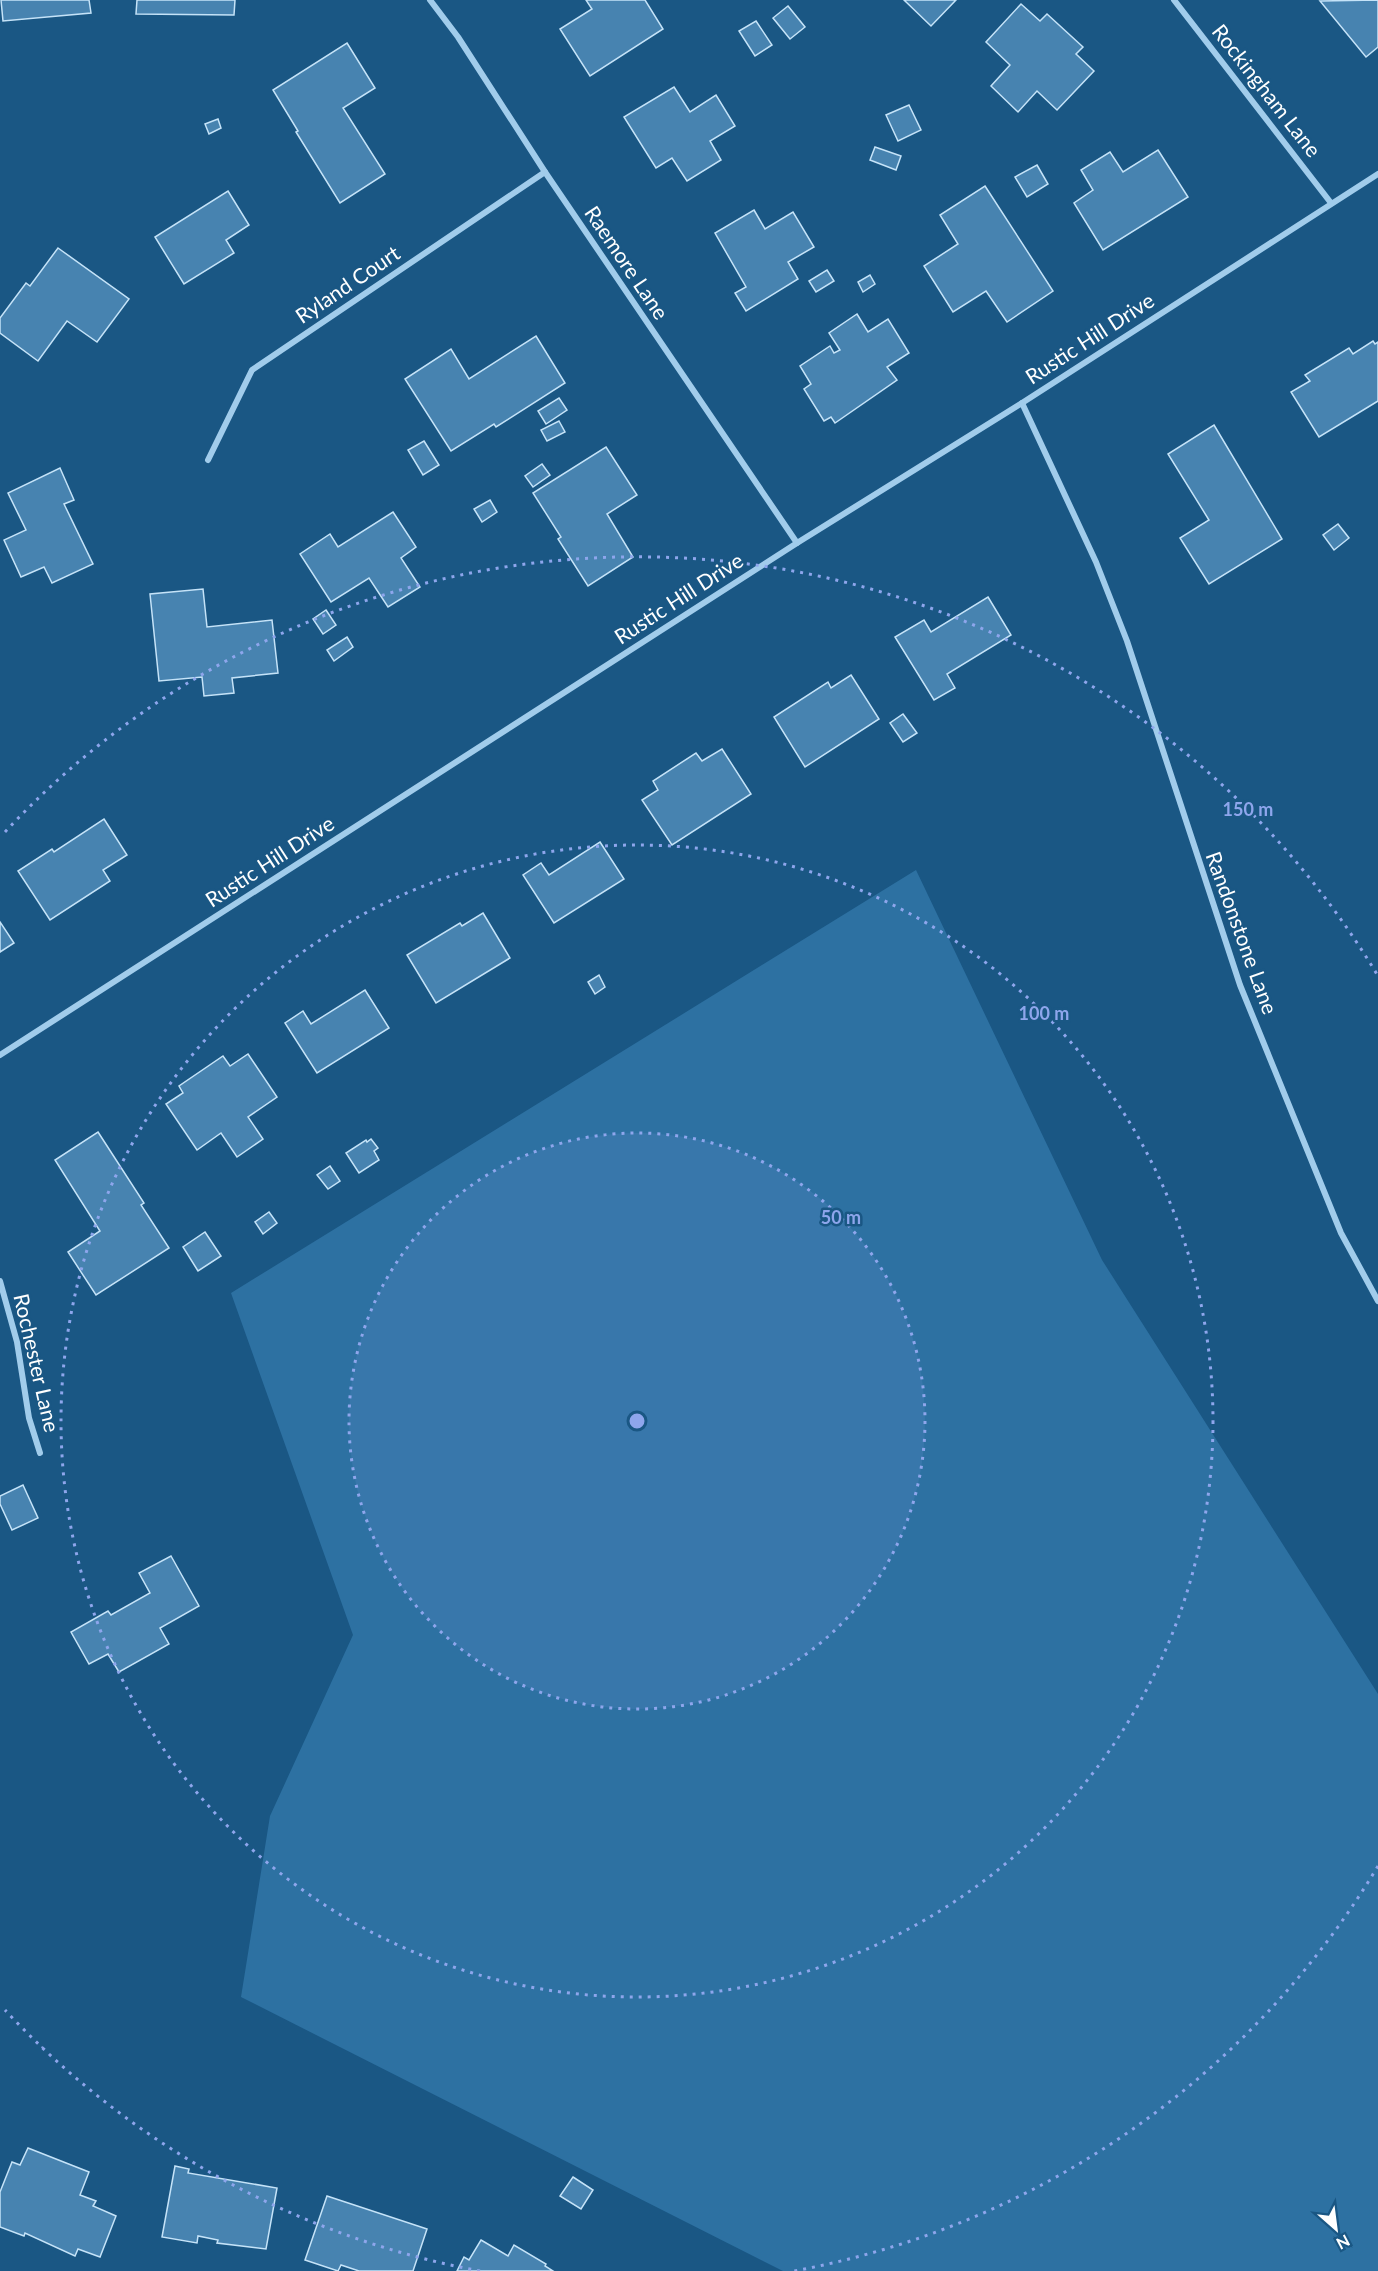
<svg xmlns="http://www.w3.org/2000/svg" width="1378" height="2271" font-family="Lato,sans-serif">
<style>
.green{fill:#2d71a2}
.building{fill:#4783b0;stroke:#c5e3f8;stroke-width:1.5}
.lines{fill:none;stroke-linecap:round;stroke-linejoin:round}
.street{stroke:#a1cceb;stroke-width:6}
.ring{fill:none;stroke:#8ea6ec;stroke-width:3;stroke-dasharray:3 6}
.labels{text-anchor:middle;stroke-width:5;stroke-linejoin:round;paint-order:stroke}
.street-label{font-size:21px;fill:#fff;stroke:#1a5784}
.centre{fill:#8ea6ec;stroke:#1a5784;stroke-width:3}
.ring-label{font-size:18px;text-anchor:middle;font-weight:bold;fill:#8ea6ec;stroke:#1a5784;stroke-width:5;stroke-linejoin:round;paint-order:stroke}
</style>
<rect width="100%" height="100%" fill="#1a5784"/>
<path class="green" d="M916,870L1102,1260L1378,1694V2271H783L241,1997L270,1816L353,1635L231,1293Z"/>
<g class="building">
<path d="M1,0H89L91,13L3,21Z"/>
<path d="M137,0H235L234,15L136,14Z"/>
<path d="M586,0H645L663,29L590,76L560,29L592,9Z"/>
<path d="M904,0H956L931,26Z"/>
<path d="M1378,0V47L1366,57L1320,1Z"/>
<path d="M1021,4L1040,21L1047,14L1083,47L1076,54L1094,71L1057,110L1037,91L1018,112L991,86L1010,65L986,42Z"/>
<path d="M788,6L805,27L790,39L773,18Z"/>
<path d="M756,21L772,45L755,56L739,31Z"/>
<path d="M347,43L375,88L343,108L385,174L340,203L296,132L298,131L273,90Z"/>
<path d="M674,87L690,112L716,95L735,126L710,141L721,160L687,181L672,158L656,168L624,117Z"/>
<path d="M909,105L921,130L898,141L886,115Z"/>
<path d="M218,119L221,128L209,134L205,124Z"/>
<path d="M875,147L901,156L896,170L870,160Z"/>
<path d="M1158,150L1188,197L1103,250L1074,203L1093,190L1081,170L1110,152L1123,172Z"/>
<path d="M1037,165L1048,184L1027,197L1015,177Z"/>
<path d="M985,186L1053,291L1007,322L986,291L953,312L924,266L958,244L940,215Z"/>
<path d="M228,191L249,225L226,240L234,253L184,284L155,237Z"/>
<path d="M754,210L765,229L793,212L814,247L788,262L798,279L746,311L735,293L746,287L715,233Z"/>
<path d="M58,248L129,299L97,342L67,321L38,361L0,333V318L26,283L30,286Z"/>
<path d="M827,270L834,281L816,292L809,281Z"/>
<path d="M870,275L875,284L863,292L858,282Z"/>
<path d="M857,314L868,332L888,319L909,353L887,367L897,380L835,423L831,417L824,421L804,389L811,384L800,366L830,346L834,353L840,350L829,333Z"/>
<path d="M536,336L565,383L496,427L494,424L451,451L405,379L451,349L469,379Z"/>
<path d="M1373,341L1375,344L1378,342V401L1319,437L1291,392L1310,381L1305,375L1349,348L1353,354Z"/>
<path d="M559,398L567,410L546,424L538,411Z"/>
<path d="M559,421L565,432L547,441L541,430Z"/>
<path d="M1214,425L1282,539L1209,584L1180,538L1209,520L1168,454Z"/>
<path d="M424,441L439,465L423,475L408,450Z"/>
<path d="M606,447L637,495L607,514L633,557L588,586L558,539L561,537L533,493Z"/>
<path d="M542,464L550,475L533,487L525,476Z"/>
<path d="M60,468L74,500L64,504L93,564L52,583L44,567L21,577L4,540L26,530L8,493Z"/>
<path d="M490,500L497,512L482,522L474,509Z"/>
<path d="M393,512L416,547L401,558L420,587L388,607L369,578L331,602L300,554L330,534L338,547Z"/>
<path d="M1338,524L1349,538L1334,550L1323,535Z"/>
<path d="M203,589L207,627L272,620L278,673L232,678L234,693L204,696L202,677L159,681L150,594Z"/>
<path d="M988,597L1011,635L947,674L955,688L934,700L895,637L924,620L931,632Z"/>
<path d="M326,610L336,625L323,634L313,619Z"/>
<path d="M347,637L353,647L334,661L327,650Z"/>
<path d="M851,675L879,719L805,767L774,717L828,682L831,688Z"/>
<path d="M903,714L917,733L903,742L890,723Z"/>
<path d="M722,749L751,794L672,845L642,800L658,790L653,781L696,753L702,761Z"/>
<path d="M104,819L127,855L103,870L110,881L50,920L18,871L52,849L54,852Z"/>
<path d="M600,842L624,879L554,923L523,875L541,863L549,875Z"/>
<path d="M483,913L510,958L436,1003L407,955L460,923L462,926Z"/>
<path d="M0,922L14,943L0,952Z"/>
<path d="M599,975L605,987L595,994L588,982Z"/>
<path d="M365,990L389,1028L317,1073L285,1023L303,1011L311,1024Z"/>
<path d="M248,1054L277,1097L248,1117L263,1139L237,1157L221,1133L197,1150L166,1104L183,1093L179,1086L223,1056L230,1066Z"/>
<path d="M98,1132L144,1203L141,1205L169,1248L96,1295L68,1252L100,1231L55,1160Z"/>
<path d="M371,1139L378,1148L374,1151L379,1160L359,1173L346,1153L366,1140L367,1142Z"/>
<path d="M330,1166L340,1181L328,1189L317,1175Z"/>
<path d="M269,1212L277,1223L263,1234L255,1222Z"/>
<path d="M205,1232L221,1256L198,1271L183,1247Z"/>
<path d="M23,1485L38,1518L12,1530L0,1504V1496Z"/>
<path d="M171,1556L199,1606L160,1628L169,1644L119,1672L108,1654L89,1664L71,1632L108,1611L111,1615L150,1593L139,1573Z"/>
<path d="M28,2148L89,2172L80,2195L96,2201L93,2206L116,2216L100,2257L78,2249L75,2256L25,2233L24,2236L0,2227V2192L12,2162L20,2165Z"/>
<path d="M175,2166L189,2169L188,2173L277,2188L266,2249L217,2243L218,2240L198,2236L197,2243L162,2237Z"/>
<path d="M573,2177L593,2190L581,2209L560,2196Z"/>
<path d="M327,2196L427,2229L413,2271H359L341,2265L338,2271L305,2260Z"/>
<path d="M481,2240L508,2256L514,2245L546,2264L545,2266L553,2271H457L464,2257L469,2260Z"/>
</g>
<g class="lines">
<g class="street">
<path d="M430,0L458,37L545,172L797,543"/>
<path d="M1174,0L1331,203"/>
<path d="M1022,403L1096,562L1127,641L1240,985L1341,1233L1378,1301"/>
<path d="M208,460L252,370L545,172"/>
<path d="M0,1055L797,543L1022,403L1378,174"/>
<path d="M0,1281L17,1342L29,1418L40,1453"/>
</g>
</g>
<circle cx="637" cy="1421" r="288" fill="#8ea6ec" fill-opacity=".12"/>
<g class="ring">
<circle cx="637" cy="1421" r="288"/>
<circle cx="637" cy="1421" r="576"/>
<path d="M1378 1866A864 864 0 0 1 794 2271M480 2271A864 864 0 0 1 5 2010M5 832A864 864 0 0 1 1378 976"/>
</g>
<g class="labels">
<g class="street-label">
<text transform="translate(1266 91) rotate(52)" y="7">Rockingham Lane</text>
<text transform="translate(626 263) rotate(56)" y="7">Raemore Lane</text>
<text transform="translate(348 285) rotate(-34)" y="7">Ryland Court</text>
<text transform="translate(1090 339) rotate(-33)" y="7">Rustic Hill Drive</text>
<text transform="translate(679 599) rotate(-33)" y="7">Rustic Hill Drive</text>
<text transform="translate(270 862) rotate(-33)" y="7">Rustic Hill Drive</text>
<text transform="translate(1241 933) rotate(70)" y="7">Randonstone Lane</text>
<text transform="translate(36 1363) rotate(77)" y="7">Rochester Lane</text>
</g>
</g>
<circle cx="637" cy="1421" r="9" class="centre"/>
<g class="ring-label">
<text x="1248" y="816">150 m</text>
<text x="1044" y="1020">100 m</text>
<text x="841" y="1224">50 m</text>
</g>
<g transform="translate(1336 2229) rotate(152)" stroke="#1a5784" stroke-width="4.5" paint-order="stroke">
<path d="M0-4.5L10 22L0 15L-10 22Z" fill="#ffffff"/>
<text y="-9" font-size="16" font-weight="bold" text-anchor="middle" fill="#ffffff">N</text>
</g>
</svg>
